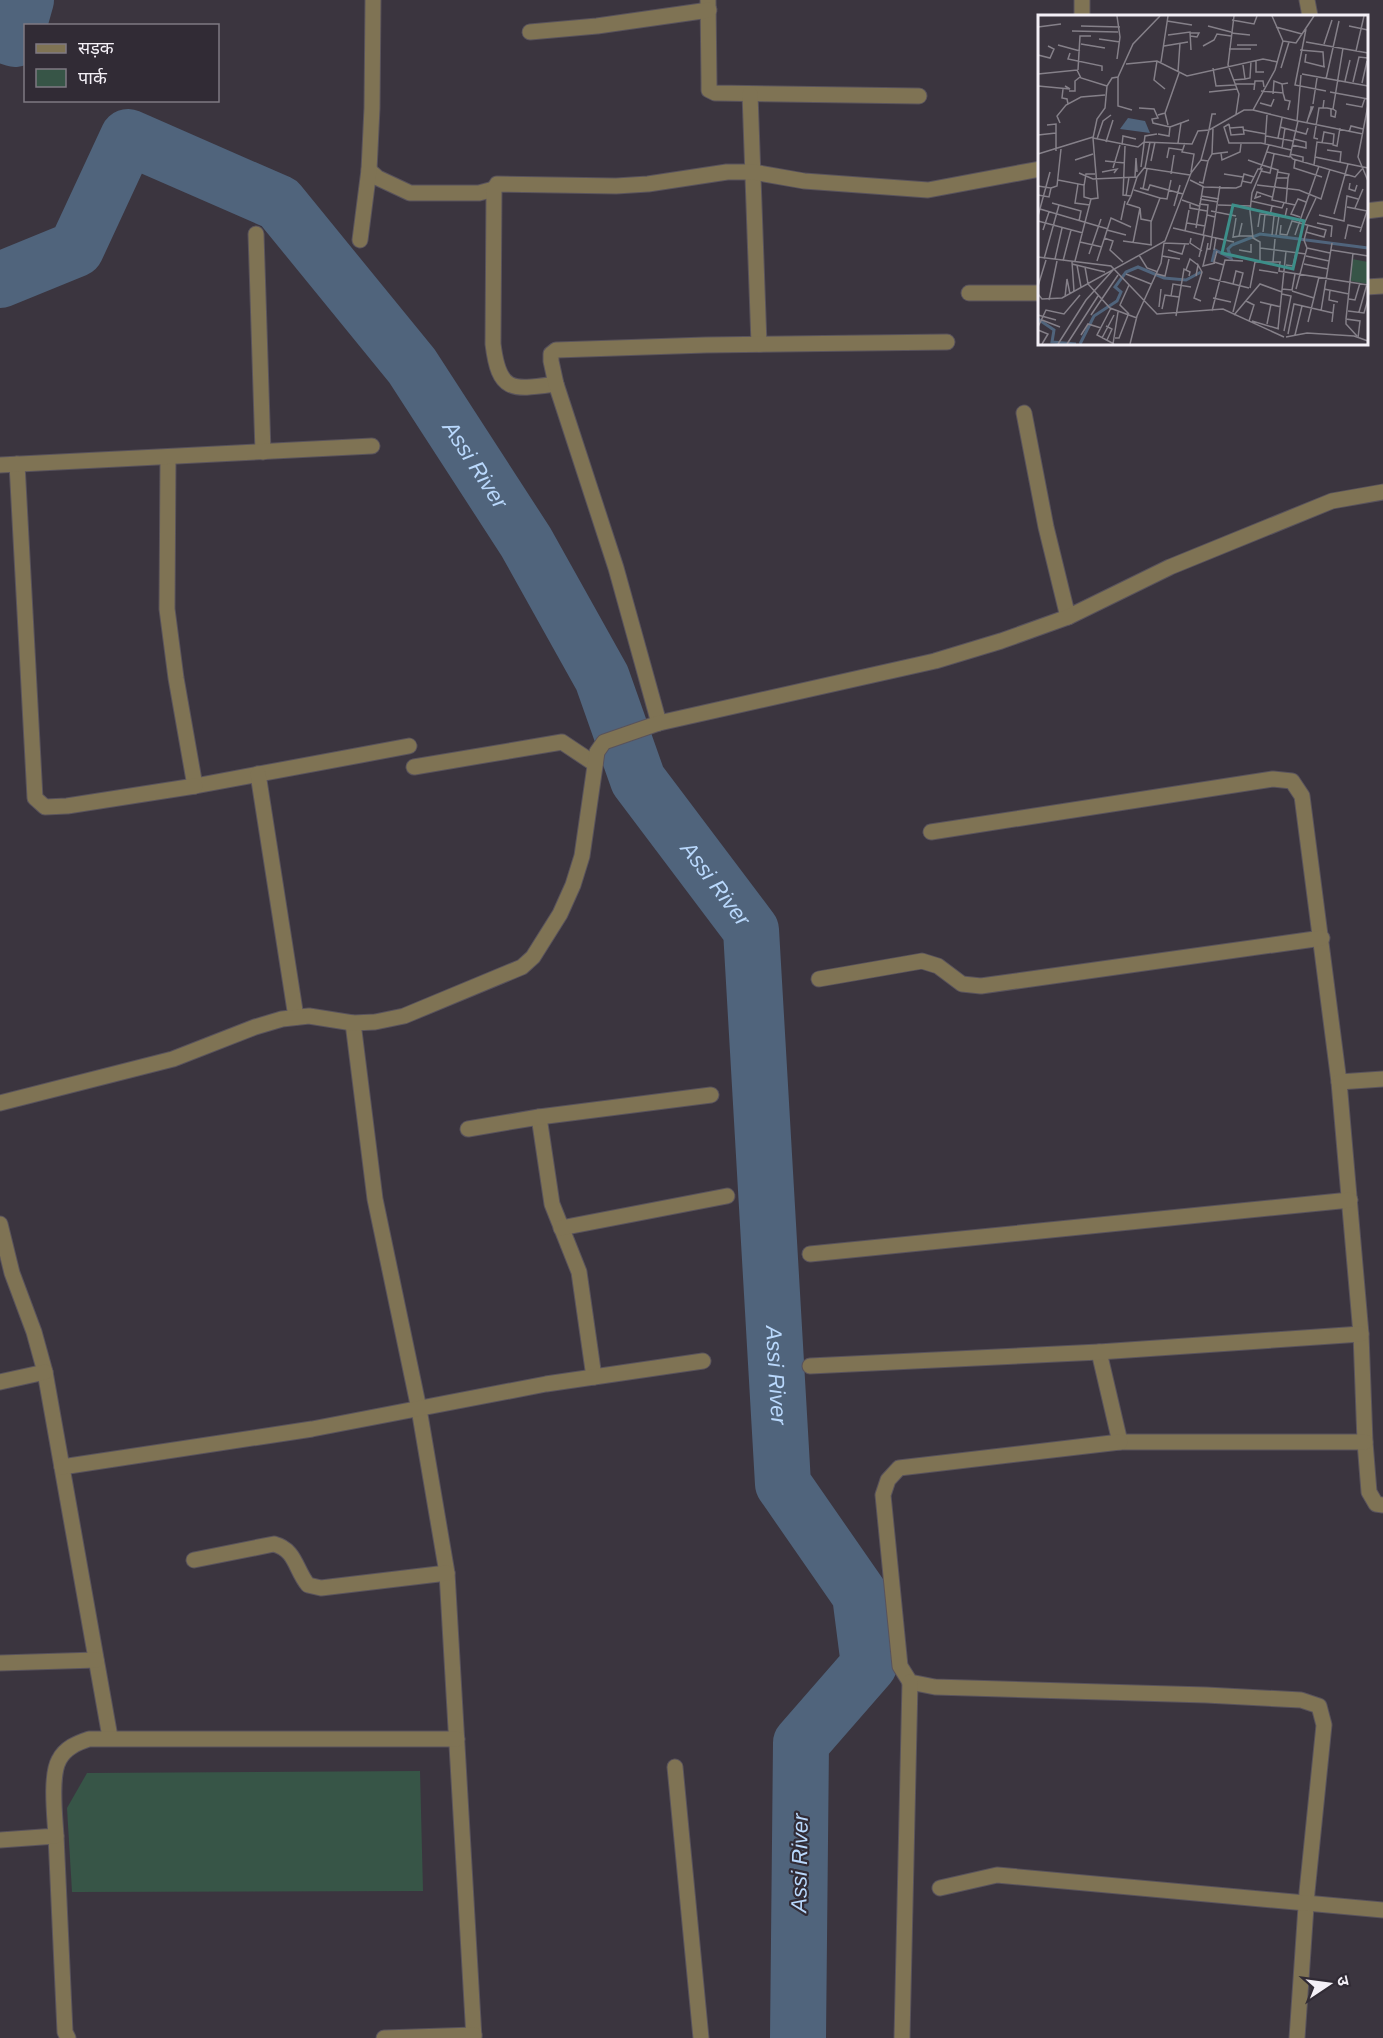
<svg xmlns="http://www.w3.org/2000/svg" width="1383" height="2038" font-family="Helvetica,'Noto Sans Devanagari',sans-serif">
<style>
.green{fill:#375547}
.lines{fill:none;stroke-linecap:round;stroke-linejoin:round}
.river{stroke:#50647c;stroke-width:56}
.street-casing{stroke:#59535c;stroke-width:17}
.street{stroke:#7f7354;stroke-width:15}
.labels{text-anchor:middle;stroke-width:4.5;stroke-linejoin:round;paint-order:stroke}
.water-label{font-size:22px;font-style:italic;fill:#b9d8fc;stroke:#312b35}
.inset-river{fill:none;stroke:#50647c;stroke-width:3}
.inset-road{fill:none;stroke:#858089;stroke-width:1.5}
.view{fill:#3d8e89;fill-opacity:0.15;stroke:#3d8e89;stroke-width:3}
.inset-edge{fill:none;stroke:#f4f0f7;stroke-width:3}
</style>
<rect width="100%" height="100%" fill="#3b353f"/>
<path class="green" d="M420,1771L423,1891L72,1892L67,1808L87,1773Z"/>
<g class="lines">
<g class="river">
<path d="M0,34L15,39L26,0"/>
<path id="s1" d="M0,280L76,249L128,137L279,203L412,366L526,542L602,678L638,780L751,930L783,1484L860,1595L869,1665L801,1743L798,2038"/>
</g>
<defs>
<g id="street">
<path d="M708,0L709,82V90L715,93L919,96"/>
<path d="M1307,0L1310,16"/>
<path d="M1082,16V0"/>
<path d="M530,32L597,26L709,10"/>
<path d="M750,94L759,344"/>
<path d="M369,170L378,178L410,193H479L494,189"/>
<path d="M1366,211L1383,209"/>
<path d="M256,234L263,452"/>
<path d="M360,240L369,170L372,108L373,0"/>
<path d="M1366,287L1383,286"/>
<path d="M969,293H1040"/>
<path d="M556,384C512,390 499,393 493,344L494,189L497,184L616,186L648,184L727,172H753L804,181L928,190L1040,169"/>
<path d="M1024,413L1046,527L1068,617"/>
<path d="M168,458L167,609L176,678L195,786L409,746"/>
<path d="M17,464L35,798L45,807L67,806L195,786"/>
<path d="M0,465L372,446"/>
<path d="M659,723L616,568L556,384L551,361V354L556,350L706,345L947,342"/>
<path d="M414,767L562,742L595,764"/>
<path d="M258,774L296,1017"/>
<path d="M931,832L1273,779L1292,781L1302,796L1339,1082"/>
<path d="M819,979L922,961L938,966L962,984L981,986L1322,938"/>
<path d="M353,1023L375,1199L419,1409L447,1573L474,2038"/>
<path d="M1383,1079L1339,1082L1361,1334L1365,1442L1369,1492L1376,1504L1383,1505"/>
<path d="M0,1103L173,1059L255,1027L282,1019L309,1016L353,1023L375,1022L404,1016L522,967L533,957L560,914L573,885L582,856L597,752L604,742L659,723L935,661L1001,641L1068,617L1170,567L1332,501L1383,492"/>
<path d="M539,1117L552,1204L579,1272L594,1377"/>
<path d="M468,1129L539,1117L711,1095"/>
<path d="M0,1224L12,1273L34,1332L45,1372L110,1737"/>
<path d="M561,1228L727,1196"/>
<path d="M810,1254L1350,1200"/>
<path d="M1099,1352L1120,1442H1365"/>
<path d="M810,1366L1099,1352L1361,1334"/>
<path d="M0,1382L45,1372"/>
<path d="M1120,1442L899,1468L888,1480L883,1495L900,1666L910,1682L935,1687L1206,1695L1301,1700L1319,1706L1324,1725L1307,1892L1297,2038"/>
<path d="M62,1467L312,1429L546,1384L703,1361"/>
<path d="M194,1560L274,1544C296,1550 295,1569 308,1585L321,1588L447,1573"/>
<path d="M0,1663L96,1660"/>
<path d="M675,1767L701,2038"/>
<path d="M56,1836L65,2032L68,2038"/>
<path d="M0,1840L56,1836C55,1818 50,1776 59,1760C65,1748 77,1743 89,1739H457"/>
<path d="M940,1888L997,1875L1383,1910"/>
<path d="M384,2038L474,2035"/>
<path d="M902,2038L910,1682"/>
</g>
</defs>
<use href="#street" class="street-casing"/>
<use href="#street" class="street"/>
</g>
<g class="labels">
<g class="water-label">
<text dy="8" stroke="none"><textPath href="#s1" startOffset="698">Assi River</textPath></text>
<text dy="8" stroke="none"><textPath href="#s1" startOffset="1184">Assi River</textPath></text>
<text dy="8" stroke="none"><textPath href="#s1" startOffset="1688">Assi River</textPath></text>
<text transform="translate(799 1863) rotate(-89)" y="8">Assi River</text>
</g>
</g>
<g transform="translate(1038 15)">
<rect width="330" height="330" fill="#3b353f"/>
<path d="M314,244L330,247V269L313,266Z" fill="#375547"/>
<path d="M90,103L107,106L112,118L82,114Z" fill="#50647c"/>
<path class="inset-river" d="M174,247L177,235L193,243L190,234L194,230L222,219L330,233M0,304L16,315L14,327L38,329M42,329L56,301L79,286L83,277L77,272L88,257L100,252L126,263L148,265L163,257"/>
<path class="inset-road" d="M196,1L190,50L201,79L198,99M194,5L216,9L219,1M129,6L154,10M43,11L82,12M170,11L193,17M311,11L330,15M0,12L23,9M238,12L264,19M268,14L257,70L288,76M34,16L80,17M193,18L212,20M130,20L152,17L153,35M152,21L159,22L161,18H152M61,24L82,27M245,26L258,28L276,1M268,27L330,38M43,29L67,33M286,29L294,5M20,30L42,36M199,30H219M126,31L150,27M165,31L176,25L179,19L193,21M191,34H213M262,35L285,37L286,52M318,36L326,1M32,38L30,44L64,51V56M268,39L267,47L287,52M0,40L12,43L16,34L10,31M79,44L82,22L79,1M119,46L116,65L127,74M218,46V57H226M123,47L130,1M88,49L119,46L149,61L225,44L240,47M175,53L178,71L197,70M243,53L251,27M40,55L42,21H53M140,57L142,28M0,59L39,55L43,63L69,71M264,59L330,71M80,62V91L94,95M207,64L212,63L213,46M288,64L301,6M195,65L207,64L205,50M307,66L312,45M315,67L321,42L330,43M324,68L329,46M197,69H216M0,71L32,74L27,71M25,74L24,83L29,84L30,89M216,75L217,66H225L226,72M31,76H37V66L42,62M223,76L245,78L244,69L250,68M171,77L199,74M292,77L330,84M245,78L247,85L252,86L250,95M235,79L236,66L244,69M222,88L233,91L236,84M275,89L279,63M308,89L324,92L327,83M330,90L320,142L330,166M101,93L116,94L120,103L114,104L115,108L132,112L143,108M285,93H289L294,94H295L298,96L297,102L293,101V94M295,94L305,33M215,95L260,106L252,141L255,144M127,98L141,58M120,100L127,98L130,110M259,106L263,60M260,106L325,119M22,108L19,101L28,90L43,82L67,80M269,108V107L273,94V92H275L270,104M191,109L186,112L191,128H223L253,135M191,109L193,120L206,119L205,112L192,113M9,110L18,109V136M242,112L268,119L270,113M206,115L228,119M311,117L313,111L325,114M120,119L131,121L132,112M0,120L18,118M228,121L255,126M55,123L100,132L106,127L154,129L160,116L171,115L174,99H178M240,123L244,103M59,124L65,106L73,100M280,124L276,123L281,93H285L286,85M68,127L75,105M140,128L143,108L151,105M147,128L144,137L156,139L153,157M284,128L286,117L296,119L295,130L299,131L302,113M227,129L229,100M84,130L85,121L98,124M254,130L268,133V127L256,124M87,131L85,180L93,181L99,162M244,133L247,113M289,135L303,137L302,147M229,137L252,142M183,138L184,145L202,137L203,129M0,139L55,122M174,139L175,113M252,139L265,142V147M277,142L330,153M129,143L131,133L145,135M255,144L317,162L324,154M37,145L55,139M163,145L170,146L174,139L190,137M210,145L224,150L231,130M257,145L256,153L284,162M67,146L87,148M113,146L117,127M276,150L279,127L295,129M103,152L107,121L119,119M75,153L82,130M107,153L112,127M222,154L224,150L240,155L234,185L257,190M223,156L232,158L236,139M64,157L79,154L76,158M41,158L55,164L99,162L106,153L152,160M133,159L136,140M186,159L205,162M97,162L98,143L99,157M239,163H250L251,159L240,157M20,165L46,170V182L53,184M152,165L166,172L198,173L203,171L206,159L216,162M204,166L213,168L220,154H224L214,178L212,196L215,223L222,227V247M161,167L165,168L170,146M312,168L311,174L317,176L319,170M40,169L37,188L52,190M219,170L261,175L283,184L292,154M0,171L13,173L11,182L0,180M46,171L48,159H57M13,173L19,171L23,134M102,173L110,175L112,170L145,179M105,174L109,154M96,175L122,183L113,207V230M88,181L91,162M93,181L89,189L102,193M163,181L181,184M223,181L217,183L219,177L234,182M122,183L129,184L133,165M162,184L180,187M144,185L161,191M213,186L244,193L246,188M14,188L43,196L41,206M248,188L250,163M152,189V193L169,196M161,189L170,190L169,200L177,202M180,190L213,191M136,191L142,170M234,191L232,200L247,202L249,193M309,192L329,196M317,193L325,174M2,194L70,214M173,196L198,201M296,199L310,149M281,200L306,206L309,181L320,184M0,201L12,157M262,202L253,199L260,184L268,187M198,203L195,222L202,221M83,205L87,186M0,206L45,218M149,208L167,211M204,208L201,221H215M279,208L294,211L293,222M266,209L278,183M243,210L242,219L249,220L254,206L288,215L286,222L268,217M220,212L222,199L232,200M135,213L178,223M158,213L165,172M5,215L11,197M69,215L88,220M147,216L151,195M225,217L227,199M322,217L329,196M234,220L236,201M238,220L241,201M257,220L281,151M165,221L169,200M66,223L75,226L72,235L85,247M153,223L152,228L164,236M307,224L310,210L324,213M85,226L114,230M42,227L64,232M95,228L102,193L103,204L113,206M126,228L151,229M170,228L169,234H172L182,171M222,233L268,239M269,233L292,238M169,234L165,251L177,248M130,235L144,239L147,229M176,235L178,223L196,227M201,235L213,237V229M293,235L330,241M179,236L176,247L186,250M315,238L308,304L322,306L320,323M51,239L63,204M101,240L109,253L120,257M124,241L142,244M268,241L291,246M0,242L73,251L119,299L185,294L246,322M161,242L166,221M6,244L21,190M17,244L24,213M25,246L33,215M37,246L53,184L60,183L55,123L59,104L67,93L69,71L74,63L80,62L95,29L122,1M59,246L73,203L93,212M34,247L36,276M235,247L237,224M242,247L241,256L330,270M34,249L67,257M266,249L290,254M39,250L43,272M248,250L255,251L258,237M47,252L50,269L72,293L99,303M148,255L152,244L160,250M221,255L240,258M88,259L113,269M119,259L127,261L131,244M158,261L160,250L164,257L156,283L163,286M171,263L211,273M91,270L82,290L91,299M0,271L8,245M212,273L217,247H243M244,274L254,275L257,259M258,274L269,233L266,225L270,210M286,274L311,279M292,275L291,285L300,287M254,276L276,283M0,279L4,284L24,283L127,226L153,158L163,145L171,115L206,95H215L237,55L245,26L234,1M244,279L253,281L246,316M133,281L135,269L153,272M27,282L29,264L32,279M175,283L193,287M311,284L317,285L322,268M11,285L19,246M208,286L216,290L211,306M222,287L243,292M121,292L123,274M73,293L59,320L76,329M124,294L127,280L141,282M174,296L187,245L205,246M283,296L294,228M310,296L326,298L330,284M195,297L205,258L198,256L195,269M321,297L329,269M0,300L18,305M53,300L80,260M196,300L222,269L244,277M138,301L146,254L152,257L151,261M308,304V309L319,321M4,305L22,312M214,306L241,314M270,307L281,262M294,307L296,289M229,309L233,289M68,311L74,314L69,325M0,312L8,295L26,299L42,280M240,314L248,236M0,315L10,319L4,329M250,319L256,289L295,298M43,320L50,309L63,313M257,320L264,291M248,322L269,318L316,321L330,326M64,323L76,300M77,323H81L90,300M20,329L48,285L75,255M29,329L60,281M75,329L80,297M92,329L99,301L123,248L126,228"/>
<path class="view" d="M195,190L266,206L255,254L184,238Z"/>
<rect width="330" height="330" class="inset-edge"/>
</g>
<rect x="24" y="24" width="195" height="78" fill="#312b35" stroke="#7f7a83" stroke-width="1.5"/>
<rect x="36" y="44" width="30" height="9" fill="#7f7354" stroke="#7f7a83" stroke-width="1.5"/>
<text x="78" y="54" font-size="18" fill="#f4f0f7">सड़क</text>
<rect x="36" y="69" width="30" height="18" fill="#375547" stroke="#7f7a83" stroke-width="1.5"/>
<text x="78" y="84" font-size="18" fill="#f4f0f7">पार्क</text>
<g transform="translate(1329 1984) rotate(77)" stroke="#312b35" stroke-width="4.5" paint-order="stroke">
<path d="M0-4.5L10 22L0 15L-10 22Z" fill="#f4f0f7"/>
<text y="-9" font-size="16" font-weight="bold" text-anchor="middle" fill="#f4f0f7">उ</text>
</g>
</svg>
